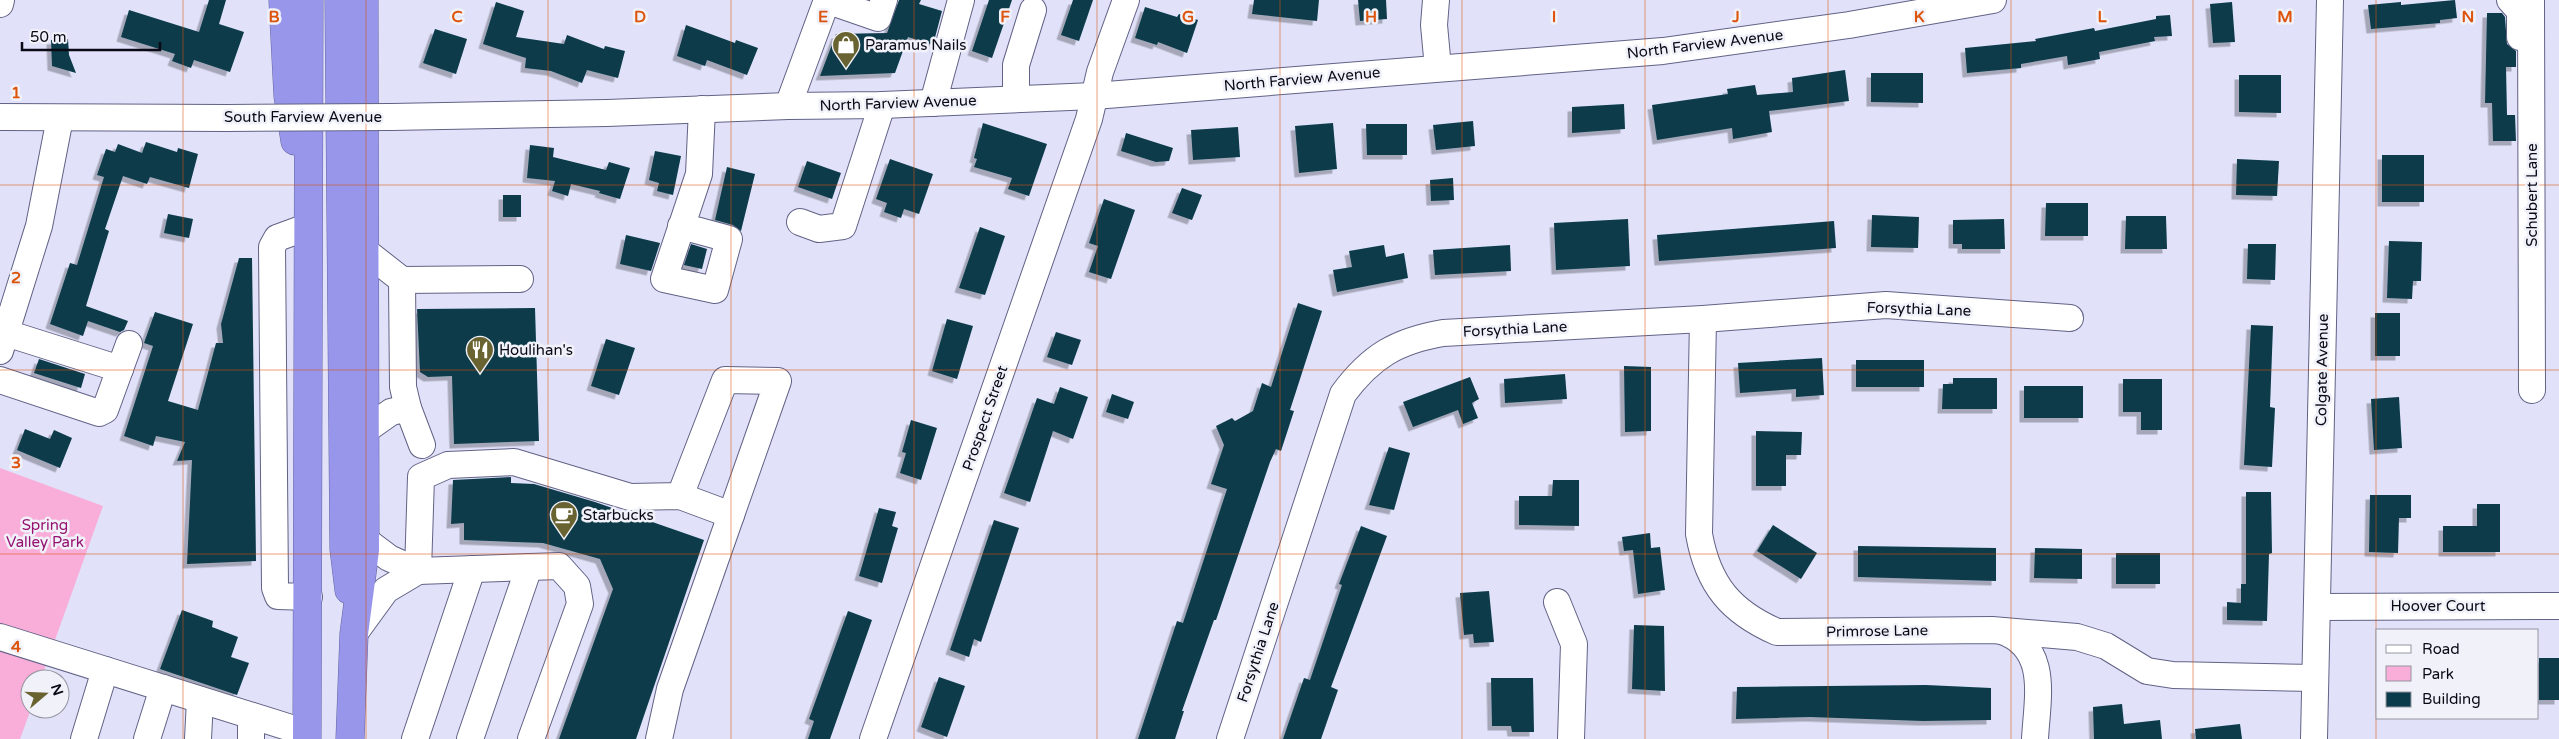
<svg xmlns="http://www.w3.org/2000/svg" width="2559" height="739" font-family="'Varela Round',sans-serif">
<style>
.green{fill:#f9aeda}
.building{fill:#0a3b4a;filter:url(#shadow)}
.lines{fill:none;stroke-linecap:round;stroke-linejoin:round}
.minor-casing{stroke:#616285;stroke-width:28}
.highway-casing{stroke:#6665a1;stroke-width:29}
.minor{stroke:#fff;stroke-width:26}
.highway{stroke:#9796eb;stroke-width:28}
.minor-bridge-casing{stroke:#616285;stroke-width:28;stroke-linecap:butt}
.minor-bridge{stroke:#fff;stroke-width:26}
.grid{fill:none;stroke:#dd550d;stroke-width:1;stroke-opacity:0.55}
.labels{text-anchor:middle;stroke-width:5;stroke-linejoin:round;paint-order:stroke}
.street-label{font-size:15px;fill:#0a0a17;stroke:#f0f1f9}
.poi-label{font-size:15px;fill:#0a0a17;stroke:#f0f1f9;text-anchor:start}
.park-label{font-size:15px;fill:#961170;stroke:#f0f1f9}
.grid-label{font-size:16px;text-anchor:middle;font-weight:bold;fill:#dd550d;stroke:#f0f1f9;stroke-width:5;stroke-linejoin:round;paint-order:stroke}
</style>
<defs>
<filter id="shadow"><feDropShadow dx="-4.5" dy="4.5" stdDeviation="0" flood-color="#0004"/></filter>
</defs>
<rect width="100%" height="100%" fill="#e1e2fa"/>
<path class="green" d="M0,468L103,506L41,679H30L31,709L20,739H0Z"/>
<g class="building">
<path d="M209,0H226L219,24L244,32L230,72L194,60L191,68L172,61L175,54L121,37L129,10L199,32Z"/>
<path d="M899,0H921L919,4L942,11L933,45L908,37L895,73L820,76L836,34L887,33Z"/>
<path d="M989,0H1012L992,58L972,51Z"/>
<path d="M1073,0H1093L1079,41L1061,35Z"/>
<path d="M1254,0H1319L1317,21L1252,14Z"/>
<path d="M1358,0H1386L1387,19L1360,21Z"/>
<path d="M2455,0L2457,18L2440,20V23L2371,29L2368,5L2401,2V5Z"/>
<path d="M496,2L524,11L516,37L564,44L567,35L604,49L605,46L625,51L618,78L587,70L582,83L551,71L525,68L526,58L483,44Z"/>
<path d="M2232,2L2235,42L2213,43L2210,4Z"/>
<path d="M1145,7L1177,17L1179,14L1198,20L1187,53L1158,42L1157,45L1135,38Z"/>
<path d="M2487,13H2502L2505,17L2507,44L2516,51V67H2506L2507,115H2515L2516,141H2493L2492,103H2485Z"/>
<path d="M2170,15L2172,36L2154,37L2155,41L2099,52L2100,59L2068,65L2067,56L2021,64V68L1967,73L1965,48L2036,41L2035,39L2094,28L2095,31L2156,19V16Z"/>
<path d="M686,25L735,43L736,40L758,48L747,75L707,60L705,66L677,56Z"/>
<path d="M435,29L467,39L456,74L423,63Z"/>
<path d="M68,39L69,55L76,73L52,66L51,40Z"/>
<path d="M1845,70L1849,101L1769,111L1772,132L1733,139L1732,128L1657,140L1652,105L1728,94L1727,89L1755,85L1757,95L1793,92L1792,78Z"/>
<path d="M1871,73H1923V103L1871,102Z"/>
<path d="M2239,75H2281V113L2239,112Z"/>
<path d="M1624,104L1625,129L1572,133V107Z"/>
<path d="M1473,121L1475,146L1436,150L1433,125Z"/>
<path d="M983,123L1047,144L1029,196L1008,189L1012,178L974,167L977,159L974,158Z"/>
<path d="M1333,123L1337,169L1299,173L1295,126Z"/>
<path d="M1366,124H1407V155H1367Z"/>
<path d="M1238,127L1240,157L1193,160L1191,130Z"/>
<path d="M1126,133L1173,148L1169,161L1156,162L1121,151Z"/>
<path d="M146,142L177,152L178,148L198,154L189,188L150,177L147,184L123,176L105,229L109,231L86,306L128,321L124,330L120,332L88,321L83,336L50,324L70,263L77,265L104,177L97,175L106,149L115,152L118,144L142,153Z"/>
<path d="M530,145L554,148L553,157L606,170L609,162L630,168L620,199L599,193L600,191L571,184L568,196L552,191L555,181L527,178Z"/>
<path d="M655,151L681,156L673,195L657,191L659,183L649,180Z"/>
<rect x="2382" y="155" width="42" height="47"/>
<path d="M890,159L933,174L919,214L904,209L901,218L884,212L887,203L876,199Z"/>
<path d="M2237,159L2279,161L2277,196L2236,195Z"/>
<path d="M807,161L841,173L832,199L798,187Z"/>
<path d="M727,167L755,174L741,231L733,225L715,220Z"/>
<path d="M1453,178L1454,200L1431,201L1430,180Z"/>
<path d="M1182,188L1202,195L1192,220L1172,213Z"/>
<rect x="503" y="195" width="18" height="22"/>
<path d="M1104,199L1135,210L1111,279L1089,272L1098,246L1089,243Z"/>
<path d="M2046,203H2088V236H2045Z"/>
<path d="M168,214L193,219L189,238L164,233Z"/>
<path d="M1872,215L1919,217L1918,248L1871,247Z"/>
<path d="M2126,216H2166L2167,249H2125Z"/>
<path d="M1628,219L1630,266L1556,270L1554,223Z"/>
<path d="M2004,219L2005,249H1962V244H1953V220Z"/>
<path d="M1834,221L1836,248L1659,261L1657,235Z"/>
<path d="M980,227L1005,236L985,295L959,288Z"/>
<path d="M626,235L660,243L651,271L620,264Z"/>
<path d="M2389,241L2422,242L2421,281H2413L2412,299L2387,298Z"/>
<path d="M691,244L707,249L702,269L684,265Z"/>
<path d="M2248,244H2276L2275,280L2247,279Z"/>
<path d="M1384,245L1386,257L1404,253L1408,278L1337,292L1333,270L1352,267L1349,251Z"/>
<path d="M1510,245L1511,271L1435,275L1433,250Z"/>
<path d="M239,258H252L256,561L187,564L192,460L177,461L185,442L156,436L153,446L124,436L153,346L144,343L155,312L193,324L168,401L198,410L216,343H223L221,324Z"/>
<path d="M1298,303L1322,311L1290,410L1294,411L1281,451L1276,449L1270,462L1216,620H1214L1182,711H1184L1175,739H1138L1177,621L1183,623L1227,489L1211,484L1224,445L1216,426L1232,418L1235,421L1253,411L1262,383L1271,387Z"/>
<path d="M535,308L539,441L454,444L452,376L428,377L420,372L417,309Z"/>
<rect x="2375" y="313" width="25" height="43"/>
<path d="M947,319L973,326L957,379L932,371Z"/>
<path d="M2251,325L2273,326L2270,407L2275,408L2272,467L2244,465Z"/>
<path d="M1056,332L1081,340L1072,365L1047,357Z"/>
<path d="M606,339L635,348L619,395L591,386Z"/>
<path d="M1822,358L1824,395L1796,397V389L1740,393L1738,363Z"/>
<path d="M39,359L85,374L81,388L34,373Z"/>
<rect x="1856" y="360" width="68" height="27"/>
<path d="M1624,366L1651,367V431L1625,432Z"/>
<path d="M1565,374L1567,399L1505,403L1504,379Z"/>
<path d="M1470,377L1479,399L1472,403L1478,418L1463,424L1458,410L1413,427L1403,402Z"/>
<path d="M1953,378H1997V409H1942L1943,384H1953Z"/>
<path d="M2123,379H2162V430H2141V412H2123Z"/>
<rect x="2024" y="386" width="59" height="32"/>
<path d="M1060,387L1088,397L1073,439L1053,431L1030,502L1004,493L1037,398L1054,404Z"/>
<path d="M1112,394L1134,402L1128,419L1106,412Z"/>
<path d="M2399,397L2402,448L2374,450L2371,399Z"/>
<path d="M911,420L937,428L921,480L900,473L906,453L902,452Z"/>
<path d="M25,429L50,439L54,430L72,438L60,468L17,450Z"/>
<path d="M1756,431L1802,432L1801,455H1786V486H1756Z"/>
<path d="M1389,447L1410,453L1394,510L1369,505Z"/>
<path d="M511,477V483L534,484L595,502L704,540L636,739H559L613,589L600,559L543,543L464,540V523L451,524L453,480Z"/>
<path d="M1553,480H1579V526L1519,525V496H1552Z"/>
<path d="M2246,492H2271L2272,553L2269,554L2267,621L2227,620V602L2241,603V584H2246Z"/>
<path d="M2370,495H2411V518H2399L2398,553L2369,552Z"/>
<path d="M2477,504H2500V552H2443V526H2477Z"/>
<path d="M879,508L896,512L892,526L898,528L882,583L859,576Z"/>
<path d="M994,520L1019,528L981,642L974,639L969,657L950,650Z"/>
<path d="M1773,525L1817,553L1801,579L1757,551Z"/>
<path d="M1361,526L1387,536L1331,687L1338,690L1321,739H1283L1304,678L1310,680L1342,585L1339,584Z"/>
<path d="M1650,533L1651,548L1660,547L1665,590L1638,594L1633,550L1624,551L1622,537Z"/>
<path d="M1858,546L1996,548V581L1858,577Z"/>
<path d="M2035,548L2082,549V579L2034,578Z"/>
<rect x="2116" y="553" width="44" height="31"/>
<path d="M1489,591L1494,642L1474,643L1473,634L1464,635L1460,593Z"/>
<path d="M182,610L213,621L212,627L238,637L231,657L249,663L237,695L160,669Z"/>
<path d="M848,611L872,620L830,739H808L814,721L809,719Z"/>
<path d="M1634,625L1664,626L1665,691L1632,689Z"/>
<rect x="2539" y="658" width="20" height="42"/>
<path d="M939,677L965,686L947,737L921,727Z"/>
<path d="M1491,678H1533L1534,732H1512L1511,726H1492Z"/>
<path d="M1926,685L1991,688V720L1923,721L1810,717L1736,719L1737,687Z"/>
<path d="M2122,704L2124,724L2160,720L2162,739H2094L2093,707Z"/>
<path d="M2240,724L2242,739H2196L2195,729Z"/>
</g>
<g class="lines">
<defs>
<g id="minor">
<path d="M826,0L878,18L884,0"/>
<path d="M1436,0L1434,25L1438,68"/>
<path d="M2510,0L2520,11V37"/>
<path d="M2531,0L2532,390"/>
<path d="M0,4L1,0"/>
<path d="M1016,99V65L1033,10"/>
<path d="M933,103L961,0"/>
<path d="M788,106L827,0"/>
<path d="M0,117L227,118"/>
<path d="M391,117L607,113L788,106L882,105L1094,96L1663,51L1849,25L1993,0"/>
<path d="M800,222L819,229L843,226L882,105"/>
<path d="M681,226L729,239L715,290L664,279L699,174L702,109"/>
<path d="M307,227L277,238L272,247L275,588L278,596L309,597"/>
<path d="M402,280L520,279"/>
<path d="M1703,319L1699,534C1708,585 1731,612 1777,632L1992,630L2077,637L2106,646L2147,671L2173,675L2315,678"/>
<path d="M6,333L120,369"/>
<path d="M0,351L39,226L60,118"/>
<path d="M0,380L99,413L105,410L129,344"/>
<path d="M408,408L422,445"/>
<path d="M364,431L391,412L408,408L403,387L402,280L365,251"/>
<path d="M365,540L389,558L418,571L559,566L577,586L580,604L531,739"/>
<path d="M418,571L421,477L448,465L514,462L630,497L680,496L731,515L778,381L725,380L680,496"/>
<path d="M1557,602L1574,644L1571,739"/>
<path d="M2318,607L2559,606"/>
<path d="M2002,631C2050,648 2037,699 2035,739"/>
<path d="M354,634L386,590L418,571"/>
<path d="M0,637L307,733"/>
<path d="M84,739L105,670"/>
<path d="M147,739L163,688"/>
<path d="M198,739L200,700"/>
<path d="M251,739V716"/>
<path d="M415,739L472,569"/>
<path d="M470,739L529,567"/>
<path d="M659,739L670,689L731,515"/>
<path d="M873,739L1089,119L1100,72L1126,0"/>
<path d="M1230,739L1343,394C1371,356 1397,341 1443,333L1703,319L1886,305L2070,318"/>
<path d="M2314,739L2330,0"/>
</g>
<g id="highway">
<path d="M283,0L288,96L295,141"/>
<path d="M339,0L344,549L349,590"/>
<path d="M307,739L309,0"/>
<path d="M350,739L354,634L365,550L364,0"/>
</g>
</defs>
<use href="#minor" class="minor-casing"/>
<use href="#highway" class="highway-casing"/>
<use href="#minor" class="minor"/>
<use href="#highway" class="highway"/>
<defs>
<path id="minor-bridge" d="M227,118L391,117"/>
</defs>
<use href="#minor-bridge" class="minor-bridge-casing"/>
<use href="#minor-bridge" class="minor-bridge"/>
</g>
<path class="grid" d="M183,0V739M366,0V739M548,0V739M731,0V739M914,0V739M1097,0V739M1280,0V739M1462,0V739M1645,0V739M1828,0V739M2011,0V739M2193,0V739M2376,0V739M0,185H2559M0,370H2559M0,554H2559"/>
<defs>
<symbol id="shop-pin" viewBox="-11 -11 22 30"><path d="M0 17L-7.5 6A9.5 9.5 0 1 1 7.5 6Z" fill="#686330" stroke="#f0f1f9"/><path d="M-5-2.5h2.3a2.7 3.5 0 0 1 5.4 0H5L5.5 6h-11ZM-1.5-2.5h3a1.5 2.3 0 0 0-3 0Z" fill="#fff"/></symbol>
<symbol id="restaurant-pin" viewBox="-11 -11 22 30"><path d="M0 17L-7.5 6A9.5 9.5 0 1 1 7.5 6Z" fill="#686330" stroke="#f0f1f9"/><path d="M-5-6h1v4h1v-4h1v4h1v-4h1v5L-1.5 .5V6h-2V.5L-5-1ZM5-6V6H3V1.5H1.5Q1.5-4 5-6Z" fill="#fff"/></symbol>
<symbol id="cafe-pin" viewBox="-11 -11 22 30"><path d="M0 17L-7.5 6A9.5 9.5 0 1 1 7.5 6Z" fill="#686330" stroke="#f0f1f9"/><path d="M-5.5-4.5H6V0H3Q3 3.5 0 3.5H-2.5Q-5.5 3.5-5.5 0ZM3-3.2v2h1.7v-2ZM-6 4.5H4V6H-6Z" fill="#fff"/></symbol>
</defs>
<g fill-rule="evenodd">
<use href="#shop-pin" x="830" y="29" width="32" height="43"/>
<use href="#restaurant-pin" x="464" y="334" width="32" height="43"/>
<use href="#cafe-pin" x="548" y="499" width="32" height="43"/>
</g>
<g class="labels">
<g class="street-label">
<text transform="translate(1705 44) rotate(-7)" y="5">North Farview Avenue</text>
<text transform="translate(1302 79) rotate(-5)" y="5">North Farview Avenue</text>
<text transform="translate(898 103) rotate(-2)" y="5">North Farview Avenue</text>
<text x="303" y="122">South Farview Avenue</text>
<text transform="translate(2532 195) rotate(-90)" y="5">Schubert Lane</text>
<text transform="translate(1919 309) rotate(2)" y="5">Forsythia Lane</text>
<text transform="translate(1515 329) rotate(-3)" y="5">Forsythia Lane</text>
<text transform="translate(2322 370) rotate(-89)" y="5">Colgate Avenue</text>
<text transform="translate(985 418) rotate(-71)" y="5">Prospect Street</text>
<text x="2438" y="611">Hoover Court</text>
<text transform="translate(1877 631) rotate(-1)" y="5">Primrose Lane</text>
<text transform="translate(1258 652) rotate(-72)" y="5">Forsythia Lane</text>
</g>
<g class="poi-label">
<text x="865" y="50">Paramus Nails</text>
<text x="499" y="355">Houlihan's</text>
<text x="583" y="520">Starbucks</text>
</g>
<g class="park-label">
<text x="45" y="530">Spring<tspan x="45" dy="17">Valley Park</tspan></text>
</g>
</g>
<g class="grid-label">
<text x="274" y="22">B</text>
<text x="457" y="22">C</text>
<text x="640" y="22">D</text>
<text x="823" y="22">E</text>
<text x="1005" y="22">F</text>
<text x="1188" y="22">G</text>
<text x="1371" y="22">H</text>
<text x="1554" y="22">I</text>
<text x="1736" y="22">J</text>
<text x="1919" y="22">K</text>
<text x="2102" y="22">L</text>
<text x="2285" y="22">M</text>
<text x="2468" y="22">N</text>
<text x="16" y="98">1</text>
<text x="16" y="283">2</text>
<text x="16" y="468">3</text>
<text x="16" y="652">4</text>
</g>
<rect x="2376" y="629" width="162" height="90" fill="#f0f1f9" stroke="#94959f"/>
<rect x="2386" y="645" width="25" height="8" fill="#ffffff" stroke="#94959f"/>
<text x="2422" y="654" font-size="15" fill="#0a0a17">Road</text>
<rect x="2386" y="666" width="25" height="15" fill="#f9aeda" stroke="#94959f"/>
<text x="2422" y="679" font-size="15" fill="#0a0a17">Park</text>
<rect x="2386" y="692" width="25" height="15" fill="#0a3b4a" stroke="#94959f"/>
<text x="2422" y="704" font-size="15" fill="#0a0a17">Building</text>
<g transform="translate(45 694) rotate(71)"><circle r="24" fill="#f0f1f9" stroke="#94959f"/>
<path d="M0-4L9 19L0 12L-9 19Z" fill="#686330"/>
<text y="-8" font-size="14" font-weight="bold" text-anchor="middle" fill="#0a0a17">N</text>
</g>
<path d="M22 42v8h138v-8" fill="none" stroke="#0a0a17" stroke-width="2.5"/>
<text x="30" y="42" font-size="15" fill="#0a0a17" stroke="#f0f1f9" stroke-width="4" paint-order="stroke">50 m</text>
</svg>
